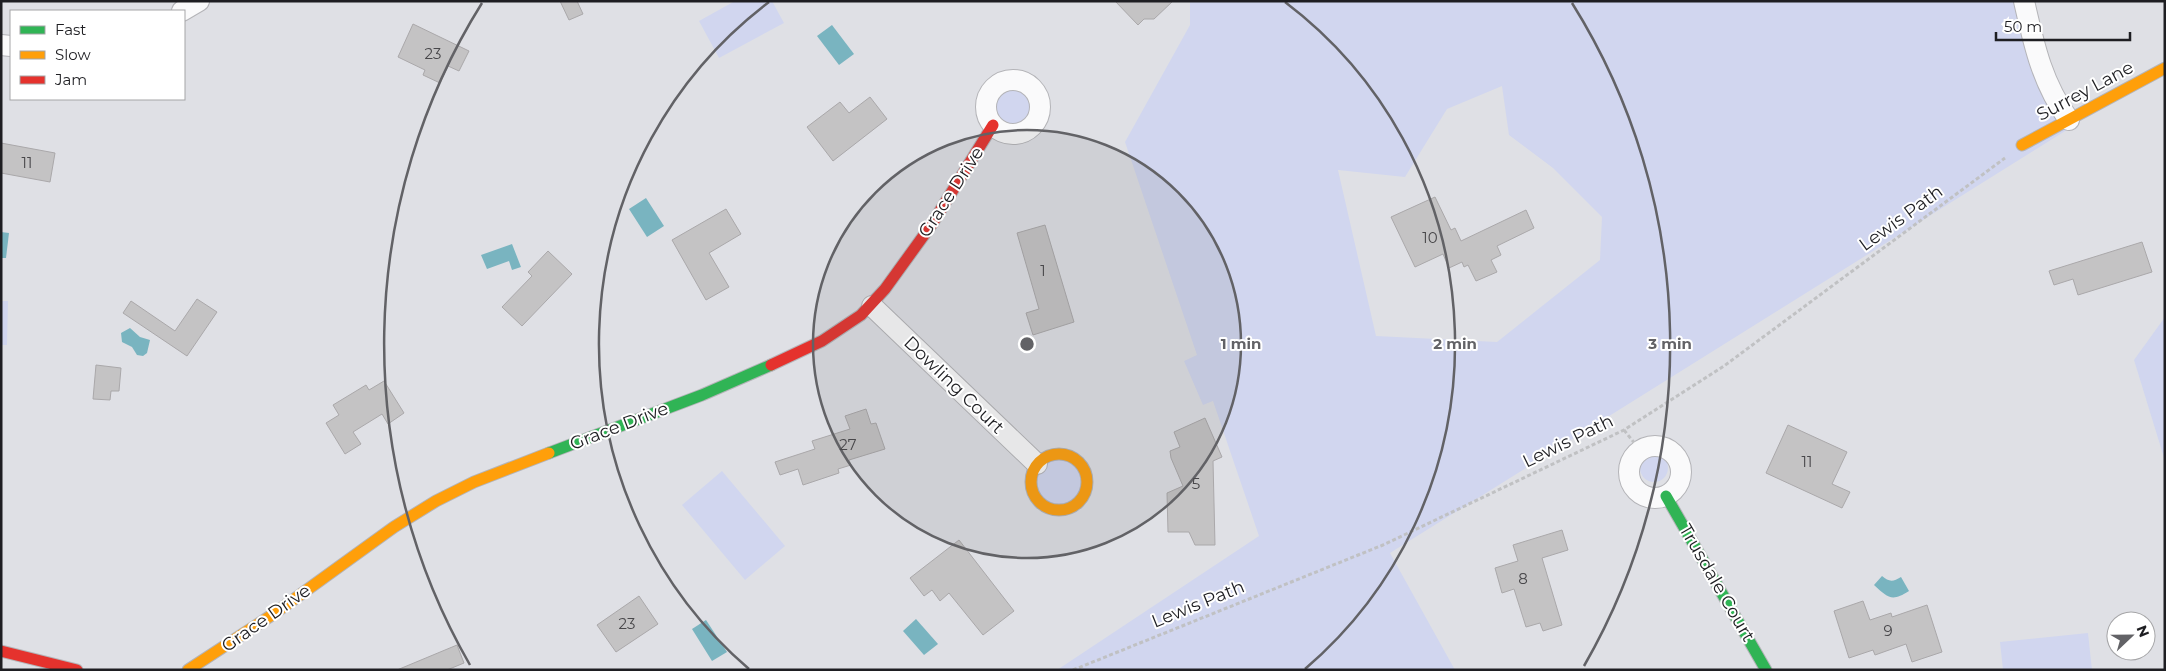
<svg xmlns="http://www.w3.org/2000/svg" width="2166" height="671" font-family="Montserrat,sans-serif">
<style>
.green{fill:#d1d6ef;fill-rule:evenodd}
.water{fill:#79b4c0}
.building{fill:#c4c3c4;stroke:#aaa8aa}
.lines{fill:none;stroke-linecap:round;stroke-linejoin:round}
.street-casing{stroke:#b4b4b8;stroke-width:22}
.fast-casing{stroke:#b4b4b8;stroke-width:13}
.slow-casing{stroke:#b4b4b8;stroke-width:13}
.jam-casing{stroke:#b4b4b8;stroke-width:13}
.path{stroke:#c0c1c3;stroke-width:3;stroke-dasharray:4 2.5;stroke-linecap:butt}
.street{stroke:#fafafb;stroke-width:20}
.fast{stroke:#30b455;stroke-width:11}
.slow{stroke:#ff9f0a;stroke-width:11}
.jam{stroke:#e5322d;stroke-width:11}
.ring{fill:none;stroke:#626266;stroke-width:2.5}
.labels{text-anchor:middle;stroke-width:4;stroke-linejoin:round;paint-order:stroke}
.number-label{font-size:15px;fill:#48474a}
.street-label{font-size:18px;fill:#1e1e22;stroke:#fff}
.centre{fill:#626266;stroke:#fff;stroke-width:2.5}
.ring-label{font-size:15px;text-anchor:middle;font-weight:bold;fill:#626266;stroke:#fff;stroke-width:4;stroke-linejoin:round;paint-order:stroke}
</style>
<rect width="100%" height="100%" fill="#dfe0e5"/>
<g class="green">
<path d="M735,1H772L784,23L719,58L699,21Z"/>
<path d="M1190,1H2024L2070,128L1390,553L1455,670H1057L1259,536L1213,401L1203,405L1184,361L1197,355L1125,142L1190,25ZM1502,86L1509,135L1553,168L1602,217L1600,260L1497,342L1376,336L1338,170L1405,177L1447,109Z"/>
<circle cx="1014" cy="107" r="20"/>
<path d="M1,301H8L7,345H1Z"/>
<path d="M2165,317V461L2134,360Z"/>
<circle cx="1654" cy="468" r="14"/>
<circle cx="1058" cy="483" r="23"/>
<path d="M722,471L785,546L745,580L682,505Z"/>
<path d="M2088,633L2092,670H2003L2000,642Z"/>
</g>
<g class="water">
<path d="M832,25L854,54L839,65L817,36Z"/>
<path d="M646,198L664,226L647,237L629,209Z"/>
<path d="M1,232L9,233L6,258H1Z"/>
<path d="M512,244L521,267L512,270L509,261L487,269L481,255Z"/>
<path d="M130,328L140,337L150,340L147,353L143,356L137,355L132,347L122,342L121,333Z"/>
<path d="M1882,576C1889,582 1893,582 1901,577L1909,591C1892,602 1888,598 1874,585Z"/>
<path d="M916,619L938,644L924,655L903,631Z"/>
<path d="M706,620L727,652L712,661L692,629Z"/>
</g>
<g class="building">
<path d="M560,1H577L583,14L569,20Z"/>
<path d="M1115,1H1173L1154,19H1144L1138,25Z"/>
<path d="M413,24L469,51L459,71L448,66L440,83L423,75L425,70L398,57Z"/>
<path d="M870,97L887,119L833,161L807,127L840,102L849,113Z"/>
<path d="M1,143L55,153L50,182L1,173Z"/>
<path d="M1435,197L1451,230L1455,228L1461,241L1526,210L1534,228L1497,246L1501,255L1491,260L1497,272L1476,281L1468,265L1464,267L1462,262L1449,268L1443,254L1415,267L1391,217Z"/>
<path d="M726,209L741,234L709,253L729,287L706,300L672,240Z"/>
<path d="M1045,225L1074,322L1033,335L1026,313L1039,309L1017,233Z"/>
<path d="M2142,242L2152,272L2078,295L2073,279L2054,285L2049,271Z"/>
<path d="M548,251L572,274L522,326L502,307L532,276L528,272Z"/>
<path d="M197,299L217,312L187,356L123,313L131,301L175,331Z"/>
<path d="M96,365L121,368L119,391H111L110,400L93,399Z"/>
<path d="M384,381L404,413L388,424L382,414L353,432L361,444L345,454L326,423L339,415L333,405L366,385L369,390Z"/>
<path d="M866,409L871,424L876,423L885,449L849,460L851,465L838,469L839,473L803,485L798,469L780,475L775,462L815,449L812,441L850,429L845,416Z"/>
<path d="M1205,418L1222,457L1213,461L1215,545H1195L1189,532H1168L1167,493L1183,486L1171,458L1170,451L1180,447L1174,432Z"/>
<path d="M1788,425L1847,452L1832,484L1850,492L1842,508L1766,473Z"/>
<path d="M1562,530L1568,550L1542,558L1562,625L1543,631L1540,623L1526,627L1514,589L1502,593L1495,568L1518,561L1513,545Z"/>
<path d="M959,540L1014,611L983,635L949,593L940,601L932,590L924,596L910,578Z"/>
<path d="M639,596L658,624L616,652L597,625Z"/>
<path d="M1863,601L1870,620L1891,613L1892,617L1927,605L1942,652L1912,662L1906,644L1875,655L1873,650L1849,658L1834,611Z"/>
<path d="M457,645L464,663L447,670H397Z"/>
</g>
<g class="lines">
<defs>
<g id="street">
<path d="M2024,1C2034,45 2042,83 2069,120"/>
<path d="M182,11L199,1"/>
<path d="M1,45L11,46"/>
<circle cx="1013" cy="107" r="27"/>
<path d="M872,306L1037,464"/>
<circle cx="1655" cy="472" r="26"/>
</g>
<g id="fast">
<path d="M549,453L702,395L771,365"/>
<path d="M1666,496L1766,670"/>
</g>
<g id="slow">
<path d="M2022,145L2165,68"/>
<circle cx="1059" cy="482" r="28"/>
<path d="M188,670L275,613L394,527L436,501L474,482L549,453"/>
</g>
<g id="jam">
<path d="M771,365L822,341L861,315L885,289L932,224L993,125"/>
<path d="M1,651L77,670"/>
</g>
</defs>
<use href="#street" class="street-casing"/>
<use href="#fast" class="fast-casing"/>
<use href="#slow" class="slow-casing"/>
<use href="#jam" class="jam-casing"/>
<g class="path">
<path d="M1624,430L1640,450"/>
<path d="M1073,670L1383,545L1624,430L1724,366L2005,158"/>
</g>
<use href="#street" class="street"/>
<use href="#fast" class="fast"/>
<use href="#slow" class="slow"/>
<use href="#jam" class="jam"/>
</g>
<circle cx="1027" cy="344" r="214" fill="#626266" fill-opacity=".12"/>
<g class="ring">
<circle cx="1027" cy="344" r="214"/>
<path d="M749 669A428 428 0 0 1 769 2M1285 2A428 428 0 0 1 1305 669"/>
<path d="M470 665A643 643 0 0 1 482 3M1572 3A643 643 0 0 1 1584 666"/>
</g>
<g class="labels">
<g class="number-label">
<text x="433" y="59">23</text>
<text x="27" y="168">11</text>
<text x="1430" y="243">10</text>
<text x="1043" y="276">1</text>
<text x="848" y="450">27</text>
<text x="1807" y="467">11</text>
<text x="1196" y="489">5</text>
<text x="1523" y="584">8</text>
<text x="627" y="629">23</text>
<text x="1888" y="636">9</text>
</g>
<g class="street-label">
<text transform="translate(2085 91) rotate(-28)" y="6">Surrey Lane</text>
<text transform="translate(951 192) rotate(-57)" y="6">Grace Drive</text>
<text transform="translate(1901 218) rotate(-36)" y="6">Lewis Path</text>
<text transform="translate(954 385) rotate(44)" y="6">Dowling Court</text>
<text transform="translate(619 426) rotate(-21)" y="6">Grace Drive</text>
<text transform="translate(1568 441) rotate(-26)" y="6">Lewis Path</text>
<text transform="translate(1717 583) rotate(60)" y="6">Trusdale Court</text>
<text transform="translate(1198 604) rotate(-22)" y="6">Lewis Path</text>
<text transform="translate(266 618) rotate(-35)" y="6">Grace Drive</text>
</g>
</g>
<circle cx="1027" cy="344" r="8" class="centre"/>
<g class="ring-label">
<text x="1241" y="349">1 min</text>
<text x="1455" y="349">2 min</text>
<text x="1670" y="349">3 min</text>
</g>
<rect width="2166" height="671" fill="none" stroke="#1e1e22" stroke-width="5"/>
<rect x="10" y="10" width="175" height="90" fill="#ffffff" stroke="#a5a5a7"/>
<rect x="20" y="26" width="25" height="8" fill="#30b455" stroke="#a5a5a7"/>
<text x="55" y="35" font-size="15" fill="#1e1e22">Fast</text>
<rect x="20" y="51" width="25" height="8" fill="#ff9f0a" stroke="#a5a5a7"/>
<text x="55" y="60" font-size="15" fill="#1e1e22">Slow</text>
<rect x="20" y="76" width="25" height="8" fill="#e5322d" stroke="#a5a5a7"/>
<text x="55" y="85" font-size="15" fill="#1e1e22">Jam</text>
<g transform="translate(2131 636) rotate(68)"><circle r="24" fill="#ffffff" stroke="#a5a5a7"/>
<path d="M0-4L9 19L0 12L-9 19Z" fill="#626266"/>
<text y="-8" font-size="14" font-weight="bold" text-anchor="middle" fill="#1e1e22">N</text>
</g>
<path d="M1996 32v8h134v-8" fill="none" stroke="#1e1e22" stroke-width="2.5"/>
<text x="2004" y="32" font-size="15" fill="#1e1e22" stroke="#ffffff" stroke-width="4" paint-order="stroke">50 m</text>
</svg>
